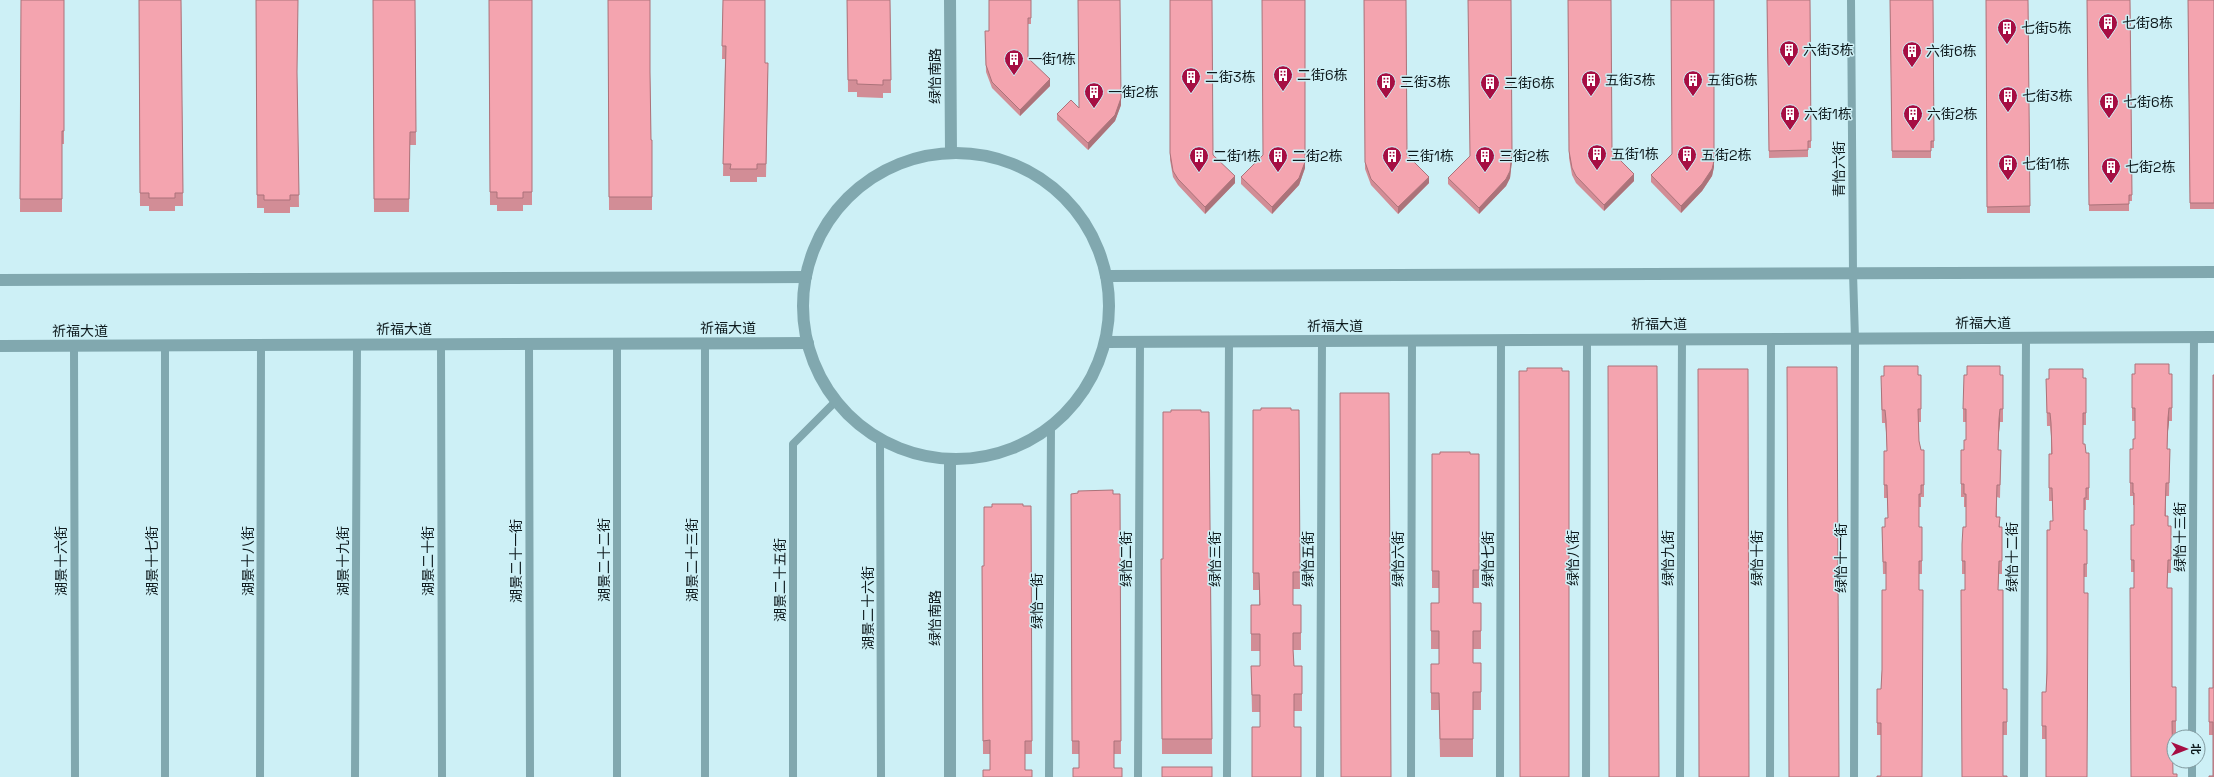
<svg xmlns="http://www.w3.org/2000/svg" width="2214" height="777" font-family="'Space Grotesk','Noto Sans SC',sans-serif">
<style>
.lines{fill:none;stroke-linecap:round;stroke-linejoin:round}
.service{stroke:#81a8af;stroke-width:8}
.minor{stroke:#81a8af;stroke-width:12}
.wall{fill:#d28d96}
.shaded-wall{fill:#ab737a}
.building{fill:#f4a4af;stroke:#ab737a}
.labels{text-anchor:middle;stroke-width:3;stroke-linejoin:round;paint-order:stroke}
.poi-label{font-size:14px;fill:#0e1a1d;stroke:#cdf0f6;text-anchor:start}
.street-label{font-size:14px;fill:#0e1a1d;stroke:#cdf0f6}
</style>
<rect width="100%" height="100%" fill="#cdf0f6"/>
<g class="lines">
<g class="service">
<path d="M1851,0L1853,273L1855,339L1854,777"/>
<path d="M617,343V777"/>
<path d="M705,343V777"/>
<path d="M441,344L442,777"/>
<path d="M529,344L530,777"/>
<path d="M165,345V777"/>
<path d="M74,346L75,777"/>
<path d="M880,439L881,777"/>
<path d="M2192,737L2194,337"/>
<path d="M260,777L261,345"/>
<path d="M355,777L357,345"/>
<path d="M793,777V444L836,401"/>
<path d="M1049,777L1051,426"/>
<path d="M1138,777L1140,342"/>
<path d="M1227,777L1229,341"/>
<path d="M1320,777L1322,341"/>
<path d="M1411,777L1412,340"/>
<path d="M1500,777L1501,340"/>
<path d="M1586,777L1587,340"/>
<path d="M1680,777L1682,339"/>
<path d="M1770,777L1771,339"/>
<path d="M2024,777L2026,338"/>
<path d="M2192,777V761"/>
</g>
<g class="minor">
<path d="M950,0L951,153"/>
<circle cx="956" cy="306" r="153"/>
<path d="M1106,276L2214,272"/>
<path d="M0,280L806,277"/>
<path d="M1105,342L2214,337"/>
<path d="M0,346L808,343"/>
<path d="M950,460V777"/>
</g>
</g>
<g class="wall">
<path d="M21,0H64V144H62V212H20Z"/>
<path d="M139,0H181L183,206H175V211H149V206H140Z"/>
<path d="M256,0L297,76L299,207H290V213H264V208H257Z"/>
<path d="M373,0H415L416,145H410L409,212H374Z"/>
<path d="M489,0H532V205H523V211H497V205H490Z"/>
<path d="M608,0L650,75L651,140H652V210H609Z"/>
<path d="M723,0L765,63L768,75L766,177H757V182H730V176H723L725,59H722Z"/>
<path d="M847,0H890L891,93H883V98L857,97V92H848Z"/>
<path d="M1031,0V24H1028V58L1050,86L1020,116L992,88L986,72L985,31H989Z"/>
<path d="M1170,0L1213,155L1235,183L1205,214L1178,185L1173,177L1170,160Z"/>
<path d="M1364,0L1407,155L1429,183L1398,214L1371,185L1365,169Z"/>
<path d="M1568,0L1612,152L1634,181L1604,211L1576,183L1572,175L1569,158Z"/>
<path d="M1767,0H1810L1811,148H1808V157L1769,158Z"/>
<path d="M1890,0H1933L1934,148H1931V158H1892Z"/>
<path d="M1986,0H2028L2030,213H1987Z"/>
<path d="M2087,0H2130L2132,201H2129V211H2089Z"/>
<path d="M2188,0H2214V209H2190Z"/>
<path d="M1121,105L1115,121L1088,150L1057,120V114L1079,108Z"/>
<path d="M1512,160L1510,178L1506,186L1479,214L1448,184V178Z"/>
<path d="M1714,167L1712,176L1702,191L1681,213L1651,182V175Z"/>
<path d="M1305,168L1299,185L1272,214L1241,184V177Z"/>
<path d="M2132,374H2172V421H2169L2168,431L2167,449H2170L2169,496H2166V516L2168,526H2171V573H2168L2167,588L2172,687H2176V734H2172L2131,777L2134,572H2131V542L2134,525V505H2133V496H2130V449H2133L2135,439V421H2132Z"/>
<path d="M1918,375H1921V422H1919V441L1921,450H1924V497H1921V507H1919V527L1922,544V574H1919L1881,776V735H1877V689H1881L1886,590V574H1883L1882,527H1885L1888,518L1887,498H1884V451H1887L1886,432L1885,423H1882L1881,388Z"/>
<path d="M2000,375H2003V422H2000L1999,432L1998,450H2001L2000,498L1997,497V517L2000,527H2002V574H1999L1998,590L2003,689H2007V735H2003L1962,777L1965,590V574H1962V544L1966,527V507H1964V497H1961V450H1964L1966,440V422H1963V409Z"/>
<path d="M2083,378L2086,413V425H2083V444L2086,453H2089V500H2086V510H2084V530L2087,547V577H2084L2046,739H2042V692H2046L2050,530L2053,521L2052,501H2049V454H2051V436L2050,426H2047L2046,379Z"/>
<path d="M1253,410H1299L1300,589H1293V605H1301V650H1293L1294,666H1302V711H1294L1260,727V712H1252L1251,666H1260V651H1251V605H1259V590H1253Z"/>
<path d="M1201,412H1209L1212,754H1162L1161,559H1163Z"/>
<path d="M1432,454H1479V588H1473V603L1481,614V649H1473V663H1481V710H1473V757H1440L1439,710H1431V664H1439V649H1431V603H1439V588H1432Z"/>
<path d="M1071,494H1120L1121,754H1114L1079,768V754H1072Z"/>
<path d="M1023,506H1031L1032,754H1025V770H990V754H983L982,566H984Z"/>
<path d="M2213,670L2214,777L2213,776V735H2209V688H2213Z"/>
</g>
<g class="shaded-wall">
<path d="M1050,79V86L1020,116V110Z"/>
<path d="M1121,98V105L1115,121L1088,150V143Z"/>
<path d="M1512,153V160L1510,178L1506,186L1479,214V208Z"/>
<path d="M1714,161V167L1712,176L1702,191L1681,213V206Z"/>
<path d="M1305,162V168L1299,185L1272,214V207Z"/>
<path d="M1634,174V181L1604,211V205Z"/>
<path d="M1235,176V183L1205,214V207Z"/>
<path d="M1429,177V183L1398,214V207Z"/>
<path d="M2169,408V421L2168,431L2167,462L2168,418Z"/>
<path d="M2000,409V422L1999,432L1998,463L1999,419Z"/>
</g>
<g class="building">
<path d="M21,0H64V131H62V199H20Z"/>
<path d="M139,0H181L183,193H175V198H149V193H140Z"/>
<path d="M256,0H298L297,72L299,195H290V200H264V195H257Z"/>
<path d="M373,0H415L416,132H410L409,199H374Z"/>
<path d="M489,0H532V192H523V198H497V192H490Z"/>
<path d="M608,0H650V72L651,140H652V197H609Z"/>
<path d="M723,0H765V63H768L766,164H757V169H730L731,164H723L726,46H722Z"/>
<path d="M847,0H890L891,80H883V85L857,84V80H848Z"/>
<path d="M989,0H1031V18H1028V58L1050,79L1020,110L992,82L986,65L985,31H989Z"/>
<path d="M1078,0H1120L1121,98L1115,115L1088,143L1057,114L1071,100L1079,108Z"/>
<path d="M1170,0H1212L1213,155L1235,176L1205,207L1178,179L1173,171L1170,153Z"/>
<path d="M1262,0H1305V162L1299,178L1272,207L1241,177L1263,155Z"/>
<path d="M1364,0H1406L1407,155L1429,177L1398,207L1371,179L1365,162Z"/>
<path d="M1468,0H1511L1512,153L1510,171L1506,179L1479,208L1448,178L1470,156Z"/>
<path d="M1568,0H1611L1612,152L1634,174L1604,205L1576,176L1572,168L1569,151Z"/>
<path d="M1671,0H1714V161L1712,169L1702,184L1681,206L1651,175L1672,154Z"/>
<path d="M1767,0H1810L1811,141H1808V150L1769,151Z"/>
<path d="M1890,0H1933L1934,141H1931V151H1892Z"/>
<path d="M1986,0H2028L2030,206L1987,207Z"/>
<path d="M2087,0H2130L2132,195H2129V204L2089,205Z"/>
<path d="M2188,0H2214V203H2190Z"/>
<path d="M2135,364H2169V374H2172V408H2169L2168,418L2167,449H2170L2169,483H2166L2165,516H2168V526H2171V560H2168L2167,588H2172V687H2176V721H2172L2173,774H2177V777H2131L2130,588H2134V560H2131V525H2134V493H2133V483H2130V449H2133V439H2135V408H2132V374H2135Z"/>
<path d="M1608,366H1657L1659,777H1609Z"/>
<path d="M1884,366H1918V375H1921V409H1918L1919,441L1921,450H1924V485H1921V494H1919V527H1922V561H1919V590H1923L1922,777H1877V776H1881V723H1877V689H1881L1882,670V590H1886V562H1883L1882,527H1885V518H1888L1887,485H1884V451H1887L1886,420L1885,410H1882L1881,376H1884Z"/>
<path d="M1967,366H2000V375H2003V409H2000L1999,419L1998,450H2001L2000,485H1997L1996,517H2000L1999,527H2002V561H1999L1998,590H2003V689H2007V722H2003V776H2007V777H1962L1961,590H1965V561H1962V544L1963,527H1966V494H1964V484H1961V450H1964V440H1966V409H1963L1964,375H1967Z"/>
<path d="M1787,367H1837L1839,777H1789Z"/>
<path d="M1527,368H1562V371H1569V777H1520L1519,371H1527Z"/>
<path d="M1698,369H1748L1749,777H1699Z"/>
<path d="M2049,369H2083V378H2086V413H2083V444H2085L2086,453H2089V488H2086V498H2084V530H2087V564H2084V593H2088L2087,777H2046V726H2042V692H2046L2047,673V530H2050V521H2053L2052,488H2049V454H2052L2051,423L2050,413H2047L2046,379H2049Z"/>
<path d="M2213,375H2214V777H2209V776H2213V722H2209V688H2213Z"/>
<path d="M1340,393H1389L1391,777H1341Z"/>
<path d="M1261,408H1291V410H1299L1300,572H1293V605H1301V633H1293V649L1294,666H1302V694H1294V727H1301V777H1252V727H1260V695H1252L1251,666H1260V634H1251V605H1260L1259,573H1253V410H1261Z"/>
<path d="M1171,410H1201V412H1209L1212,739H1162L1161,559H1163V412H1171Z"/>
<path d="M1440,452H1470V454H1479V570H1473V603H1481V631H1473V663H1481V692H1473V739H1440L1439,693H1431V664H1439V631H1431V603H1439V571H1432V454H1440Z"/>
<path d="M1113,490V494H1120L1121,741H1114V768H1122V777H1073V768H1079V741H1072L1071,494L1078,493V491Z"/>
<path d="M992,504H1023V506H1031L1032,741H1025V770H1032V777H983V770H990V740L983,741L982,566H984V507H992Z"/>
<rect x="1162" y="767" width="50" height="10"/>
</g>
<defs>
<symbol id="building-pin" viewBox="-11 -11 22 30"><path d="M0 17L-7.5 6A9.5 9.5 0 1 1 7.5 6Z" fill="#a60e43" stroke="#cdf0f6"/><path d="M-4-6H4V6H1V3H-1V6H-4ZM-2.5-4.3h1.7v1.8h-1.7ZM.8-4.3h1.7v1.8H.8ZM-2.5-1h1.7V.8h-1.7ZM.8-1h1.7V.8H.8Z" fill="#fff"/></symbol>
</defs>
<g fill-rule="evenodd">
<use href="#building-pin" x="2097" y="12" width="22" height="30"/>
<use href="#building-pin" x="1996" y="17" width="22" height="30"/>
<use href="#building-pin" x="1778" y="39" width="22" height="30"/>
<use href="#building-pin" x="1901" y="40" width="22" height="30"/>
<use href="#building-pin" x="1003" y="48" width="22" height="30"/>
<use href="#building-pin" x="1272" y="64" width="22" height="30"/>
<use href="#building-pin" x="1180" y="66" width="22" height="30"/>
<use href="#building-pin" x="1580" y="69" width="22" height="30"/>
<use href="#building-pin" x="1682" y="69" width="22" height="30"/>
<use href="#building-pin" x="1375" y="71" width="22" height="30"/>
<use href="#building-pin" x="1479" y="72" width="22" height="30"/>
<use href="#building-pin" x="1083" y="81" width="22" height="30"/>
<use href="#building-pin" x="1997" y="85" width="22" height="30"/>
<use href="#building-pin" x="2098" y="91" width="22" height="30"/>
<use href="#building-pin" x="1779" y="103" width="22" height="30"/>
<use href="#building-pin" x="1902" y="103" width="22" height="30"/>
<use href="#building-pin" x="1586" y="143" width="22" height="30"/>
<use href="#building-pin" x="1676" y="144" width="22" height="30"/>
<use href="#building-pin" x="1188" y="145" width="22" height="30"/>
<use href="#building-pin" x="1267" y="145" width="22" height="30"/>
<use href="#building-pin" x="1381" y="145" width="22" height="30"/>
<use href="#building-pin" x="1474" y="145" width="22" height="30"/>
<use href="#building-pin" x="1997" y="153" width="22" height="30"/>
<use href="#building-pin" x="2100" y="156" width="22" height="30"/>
</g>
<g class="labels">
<g class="poi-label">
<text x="2122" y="28">七街8栋</text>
<text x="2021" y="33">七街5栋</text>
<text x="1803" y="55">六街3栋</text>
<text x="1926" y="56">六街6栋</text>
<text x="1028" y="64">一街1栋</text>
<text x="1297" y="80">二街6栋</text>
<text x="1205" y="82">二街3栋</text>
<text x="1605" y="85">五街3栋</text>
<text x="1707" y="85">五街6栋</text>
<text x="1400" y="87">三街3栋</text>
<text x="1504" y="88">三街6栋</text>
<text x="1108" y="97">一街2栋</text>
<text x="2022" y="101">七街3栋</text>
<text x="2123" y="107">七街6栋</text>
<text x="1804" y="119">六街1栋</text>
<text x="1927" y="119">六街2栋</text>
<text x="1611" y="159">五街1栋</text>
<text x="1701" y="160">五街2栋</text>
<text x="1213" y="161">二街1栋</text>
<text x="1292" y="161">二街2栋</text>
<text x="1406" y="161">三街1栋</text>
<text x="1499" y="161">三街2栋</text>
<text x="2022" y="169">七街1栋</text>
<text x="2125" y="172">七街2栋</text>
</g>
<g class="street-label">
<text transform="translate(935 76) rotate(-90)" y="5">绿怡南路</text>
<text transform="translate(1839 169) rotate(-90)" y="5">青怡六街</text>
<text x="1983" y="328">祈福大道</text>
<text x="1659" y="329">祈福大道</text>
<text x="1335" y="331">祈福大道</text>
<text x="728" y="333">祈福大道</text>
<text x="404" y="334">祈福大道</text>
<text x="80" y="336">祈福大道</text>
<text transform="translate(2180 537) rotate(-90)" y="5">绿怡十三街</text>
<text transform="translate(2012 557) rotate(-90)" y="5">绿怡十二街</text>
<text transform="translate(1573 558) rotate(-90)" y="5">绿怡八街</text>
<text transform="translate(1668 558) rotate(-90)" y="5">绿怡九街</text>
<text transform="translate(1757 558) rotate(-90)" y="5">绿怡十街</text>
<text transform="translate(1841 558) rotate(-90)" y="5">绿怡十一街</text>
<text transform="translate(1126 559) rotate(-90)" y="5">绿怡二街</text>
<text transform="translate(1215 559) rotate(-90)" y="5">绿怡三街</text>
<text transform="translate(1308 559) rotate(-90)" y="5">绿怡五街</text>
<text transform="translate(1398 559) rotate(-90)" y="5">绿怡六街</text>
<text transform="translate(1488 559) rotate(-90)" y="5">绿怡七街</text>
<text transform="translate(604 560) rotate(-90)" y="5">湖景二十二街</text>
<text transform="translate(692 560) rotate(-90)" y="5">湖景二十三街</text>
<text transform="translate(61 561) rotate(-90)" y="5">湖景十六街</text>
<text transform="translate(152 561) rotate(-90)" y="5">湖景十七街</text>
<text transform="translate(248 561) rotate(-90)" y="5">湖景十八街</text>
<text transform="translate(343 561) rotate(-90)" y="5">湖景十九街</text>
<text transform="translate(428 561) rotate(-90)" y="5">湖景二十街</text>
<text transform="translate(516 561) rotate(-90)" y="5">湖景二十一街</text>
<text transform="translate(780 580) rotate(-90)" y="5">湖景二十五街</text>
<text transform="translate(1037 601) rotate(-90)" y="5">绿怡一街</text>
<text transform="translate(868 608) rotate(-90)" y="5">湖景二十六街</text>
<text transform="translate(935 618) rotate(-90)" y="5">绿怡南路</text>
</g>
</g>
<g transform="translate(2186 749) rotate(90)"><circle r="19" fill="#cdf0f6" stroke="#819a9f"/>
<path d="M0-3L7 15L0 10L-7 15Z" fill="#a60e43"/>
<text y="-6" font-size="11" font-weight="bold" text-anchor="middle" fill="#0e1a1d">北</text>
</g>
</svg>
